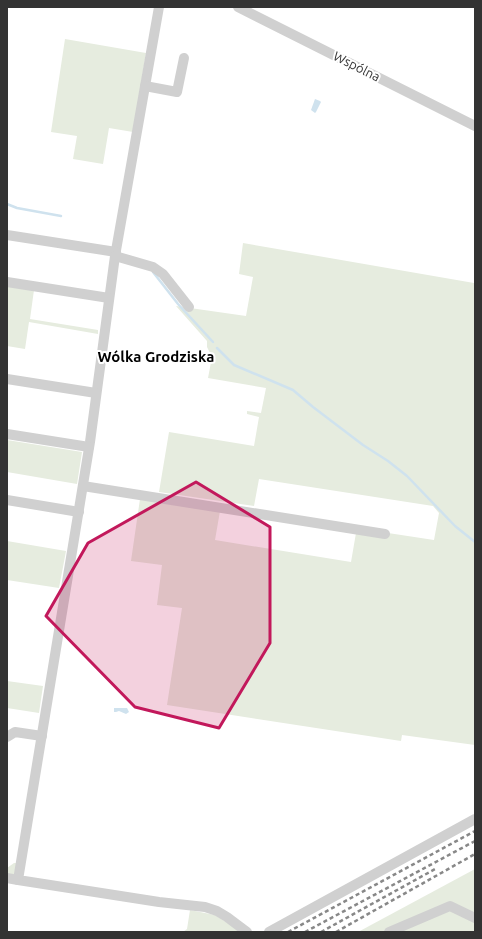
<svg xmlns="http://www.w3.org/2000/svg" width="482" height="939" font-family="Ubuntu,sans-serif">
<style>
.green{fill:#e6ecdf}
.water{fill:#cfe2ee}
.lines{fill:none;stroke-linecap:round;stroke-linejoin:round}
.stream{stroke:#cfe2ee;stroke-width:2.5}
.minor{stroke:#d0d0d0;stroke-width:10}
.rail{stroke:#888;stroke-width:2.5;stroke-dasharray:4 3;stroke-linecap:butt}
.marked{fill:#c2185b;fill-opacity:0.2;stroke:#c2185b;stroke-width:3;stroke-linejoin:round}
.labels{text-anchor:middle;stroke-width:4;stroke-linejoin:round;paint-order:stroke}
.street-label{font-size:13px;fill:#333;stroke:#fff}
.quarter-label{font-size:15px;font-weight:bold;fill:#000;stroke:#fff}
</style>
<rect width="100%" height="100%" fill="#fff"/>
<g class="green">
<path d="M65,39L146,53L133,132L109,128L103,164L73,159L77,136L51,132Z"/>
<path d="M243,243L474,283L475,278V745L402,735L401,741L167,705L182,608L157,605L162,565L131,561L140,499L220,511L215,540L351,562L356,533H388L434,540L439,513L433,506L259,479L254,506L159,492L169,432L254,446L259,417L247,414V411L261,413L266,388L208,378L212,357L207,347V341L176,306L246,316L253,277L239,274Z"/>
<path d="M7,286L34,290L30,319L98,330V334L29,322L25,349L7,346Z"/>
<path d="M7,440L82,452L77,484L7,472Z"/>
<path d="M7,541L66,551L59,588L7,580Z"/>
<path d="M7,681L43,686L39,713L7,708Z"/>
<path d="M14,863H17L16,875L7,874V868Z"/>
<path d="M475,869V932H358Z"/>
<path d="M190,910L215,915L237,929L238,932H183L187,929Z"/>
</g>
<g class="water">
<path d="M315,99L320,101L321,102L316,112L315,113L311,110Z"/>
<path d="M114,708H127L129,712L126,714L119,711L116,712H114Z"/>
</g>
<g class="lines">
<g class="stream">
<path d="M7,204L17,208L61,216"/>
<path d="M153,272L178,304L213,342"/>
<path d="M217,348L234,365L293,390L313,407L363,445L388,461L407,476L455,526L475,542"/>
</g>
<g class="minor">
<path d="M159,7L115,256L90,442L18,880L159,902L205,907L217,911L227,917L247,932"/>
<path d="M238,7L475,126"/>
<path d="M145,86L177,92L184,58"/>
<path d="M7,235L116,252"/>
<path d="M115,256L153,267L163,274L189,307"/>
<path d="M7,282L109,298"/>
<path d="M7,379L96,393"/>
<path d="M7,434L89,447"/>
<path d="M83,486L385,534"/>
<path d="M7,500L79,512"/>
<path d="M7,737L15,732L42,736"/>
<path d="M7,878L18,880"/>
<path d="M269,932L475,819"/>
<path d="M389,932L450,906L475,918"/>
</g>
<g class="rail">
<path d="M288,932L475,831"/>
<path d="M305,932L475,841"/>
<path d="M321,932L437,868"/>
<path d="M336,932L475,854"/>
</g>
</g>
<path class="marked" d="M196,482L270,527V643L219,728L135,707L46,616L88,543Z"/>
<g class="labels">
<g class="street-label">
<text transform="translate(357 66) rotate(27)" y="5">Wspólna</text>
</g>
<g class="quarter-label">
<text x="156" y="362">Wólka Grodziska</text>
</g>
</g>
<rect width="482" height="939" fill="none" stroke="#333333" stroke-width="16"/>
</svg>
